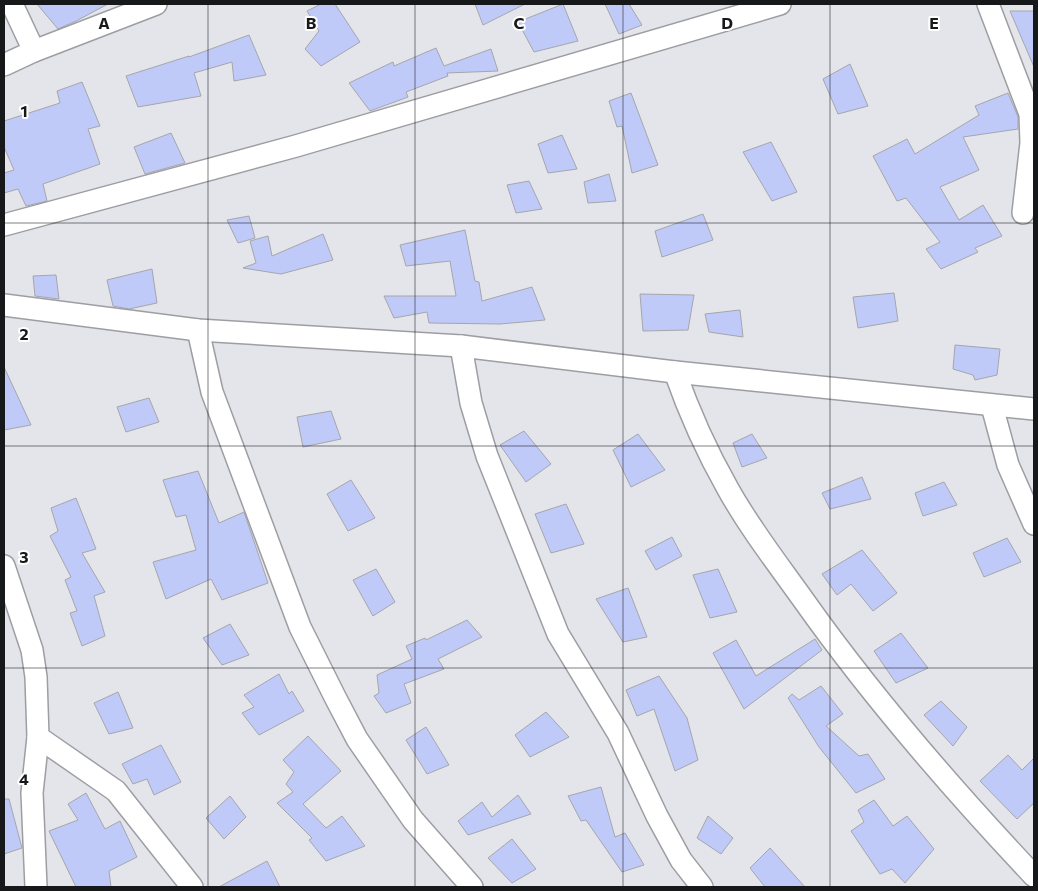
<svg xmlns="http://www.w3.org/2000/svg" width="1038" height="891" font-family="Commissioner,sans-serif">
<style>
.building{fill:#c0caf8;stroke:#a5a6ab}
.lines{fill:none;stroke-linecap:round;stroke-linejoin:round}
.minor-casing{stroke:#9d9ea3;stroke-width:24}
.minor{stroke:#fff;stroke-width:21}
.grid{fill:none;stroke:#171819;stroke-width:1;stroke-opacity:0.55}
.grid-label{font-size:16px;text-anchor:middle;font-weight:bold;fill:#171819;stroke:#fff;stroke-width:4;stroke-linejoin:round;paint-order:stroke}
</style>
<rect width="100%" height="100%" fill="#e4e5ea"/>
<g class="building">
<path d="M37,4H108L76,21L58,29Z"/>
<path d="M321,4H335L360,42L321,66L305,49L319,31L307,11Z"/>
<path d="M475,4H525L483,25Z"/>
<path d="M563,4L578,41L534,52L518,22Z"/>
<path d="M605,4H629L642,25L619,34Z"/>
<path d="M1010,11H1034V67Z"/>
<path d="M249,35L266,75L234,81L232,62L194,73L201,96L138,107L126,76L189,56V57Z"/>
<path d="M436,48L444,66L491,49L498,71L447,73L448,76L406,92L408,97L370,111L349,83L393,62L394,66Z"/>
<path d="M850,64L868,106L838,114L823,79Z"/>
<path d="M82,82L100,126L88,129L100,164L43,184L47,201L26,206L18,189L4,193V173L14,170L4,147V121L60,103L57,91Z"/>
<path d="M631,93L658,165L632,173L622,126L617,127L609,101Z"/>
<path d="M1008,93L1018,117V129L963,137L979,170L940,187L959,220L983,205L1002,236L975,248L978,252L941,269L926,249L940,242L906,198L897,201L873,156L907,139L915,154L979,115L975,106Z"/>
<path d="M171,133L185,163L145,174L134,147Z"/>
<path d="M562,135L577,169L548,173L538,144Z"/>
<path d="M771,142L797,192L772,201L743,152Z"/>
<path d="M609,174L616,201L588,203L584,182Z"/>
<path d="M529,181L542,209L516,213L507,185Z"/>
<path d="M703,214L713,240L662,257L655,231Z"/>
<path d="M249,216L255,238L238,243L227,220Z"/>
<path d="M465,230L475,281L479,282L482,301L532,287L545,320L500,324L429,323L427,312L394,318L384,296H456L450,261L406,266L400,245Z"/>
<path d="M323,234L333,260L281,274L243,268L256,263L250,241L268,236L272,256Z"/>
<path d="M152,269L157,303L129,309L113,306L107,280Z"/>
<path d="M56,275L59,299L35,296L33,276Z"/>
<path d="M894,293L898,321L858,328L853,297Z"/>
<path d="M640,294L694,295L688,330L643,331Z"/>
<path d="M740,310L743,337L709,332L705,314Z"/>
<path d="M955,345L1000,349L997,375L975,380L973,375L953,369Z"/>
<path d="M4,367L31,425L4,430Z"/>
<path d="M149,398L159,422L126,432L117,407Z"/>
<path d="M331,411L341,439L303,447L297,417Z"/>
<path d="M524,431L551,464L526,482L500,445Z"/>
<path d="M638,434L665,470L631,487L613,450Z"/>
<path d="M752,434L767,458L742,467L733,443Z"/>
<path d="M198,471L219,523L244,512L268,583L222,600L211,579L166,599L153,562L196,550L186,515L176,517L163,480Z"/>
<path d="M862,477L871,499L830,509L822,493Z"/>
<path d="M351,480L375,518L348,531L327,494Z"/>
<path d="M944,482L957,505L923,516L915,493Z"/>
<path d="M76,498L96,549L82,553L105,592L94,596L105,636L82,646L70,613L77,611L65,580L71,577L50,536L58,531L51,508Z"/>
<path d="M566,504L584,544L551,553L535,514Z"/>
<path d="M672,537L682,556L656,570L645,551Z"/>
<path d="M1007,538L1021,562L984,577L973,553Z"/>
<path d="M862,550L897,593L873,611L851,584L837,595L822,574Z"/>
<path d="M376,569L395,602L373,616L353,580Z"/>
<path d="M718,569L737,612L710,618L693,575Z"/>
<path d="M628,588L647,637L623,642L596,599Z"/>
<path d="M467,620L482,637L438,659L444,669L404,684L411,703L386,713L374,696L379,693L377,675L412,659L406,646L425,638L426,640Z"/>
<path d="M230,624L249,655L222,665L203,638Z"/>
<path d="M901,633L928,668L896,683L874,651Z"/>
<path d="M815,639L822,650L744,709L713,653L736,640L756,676Z"/>
<path d="M279,674L289,694L292,691L304,711L259,735L242,713L254,707L244,695Z"/>
<path d="M659,676L687,718L698,760L675,771L654,709L637,716L626,690Z"/>
<path d="M821,686L843,714L826,726L859,756L868,754L885,779L856,793L819,747L788,698L792,694L799,700Z"/>
<path d="M118,692L133,728L109,734L94,703Z"/>
<path d="M941,701L967,727L953,746L924,715Z"/>
<path d="M546,712L569,737L530,757L515,735Z"/>
<path d="M426,727L449,765L427,774L406,740Z"/>
<path d="M308,736L341,771L303,804L326,828L342,816L365,846L326,861L309,840L312,838L277,803L293,792L286,784L294,772L283,760Z"/>
<path d="M161,745L181,782L154,795L147,779L133,784L122,764Z"/>
<path d="M1008,755L1022,770L1034,758V803L1017,819L980,781Z"/>
<path d="M601,787L615,837L625,833L644,865L622,872L586,820L581,821L568,796Z"/>
<path d="M86,793L105,829L120,821L137,857L109,871L111,887H76L49,831L78,820L68,804Z"/>
<path d="M518,795L531,814L468,835L458,821L482,802L492,817Z"/>
<path d="M230,796L246,817L224,839L206,818Z"/>
<path d="M4,799H9L22,848L4,854Z"/>
<path d="M874,800L893,826L907,816L934,849L905,883L892,869L880,874L851,831L864,822L858,810Z"/>
<path d="M708,816L733,838L721,854L697,838Z"/>
<path d="M512,839L536,869L512,883L488,858Z"/>
<path d="M770,848L805,887H765L750,868Z"/>
<path d="M267,861L280,887H219Z"/>
</g>
<g class="lines">
<defs>
<g id="minor">
<path d="M988,4L1030,114L1031,143L1023,213"/>
<path d="M34,51L156,4"/>
<path d="M4,65L34,51L12,4"/>
<path d="M4,225L296,146L780,4"/>
<path d="M4,305L198,330L461,346L675,372L1034,409"/>
<path d="M198,330L212,392L300,627L335,697L357,739L413,820L472,887"/>
<path d="M461,346L471,403L487,456L558,634L618,733L657,816L681,860L702,887"/>
<path d="M675,372C689,412 707,452 728,489C749,527 777,563 802,598C872,697 951,788 1034,876"/>
<path d="M992,406L1008,465L1034,524"/>
<path d="M4,566L32,650L36,677L38,737L116,791L192,887"/>
<path d="M36,887L32,793L38,737"/>
</g>
</defs>
<use href="#minor" class="minor-casing"/>
<use href="#minor" class="minor"/>
</g>
<path class="grid" d="M208,4V887M415,4V887M623,4V887M830,4V887M4,223H1034M4,446H1034M4,668H1034"/>
<g class="grid-label">
<text x="104" y="29">A</text>
<text x="311" y="29">B</text>
<text x="519" y="29">C</text>
<text x="727" y="29">D</text>
<text x="934" y="29">E</text>
<text x="24" y="117">1</text>
<text x="24" y="340">2</text>
<text x="24" y="563">3</text>
<text x="24" y="785">4</text>
</g>
<rect width="1038" height="891" fill="none" stroke="#171819" stroke-width="10"/>
</svg>
